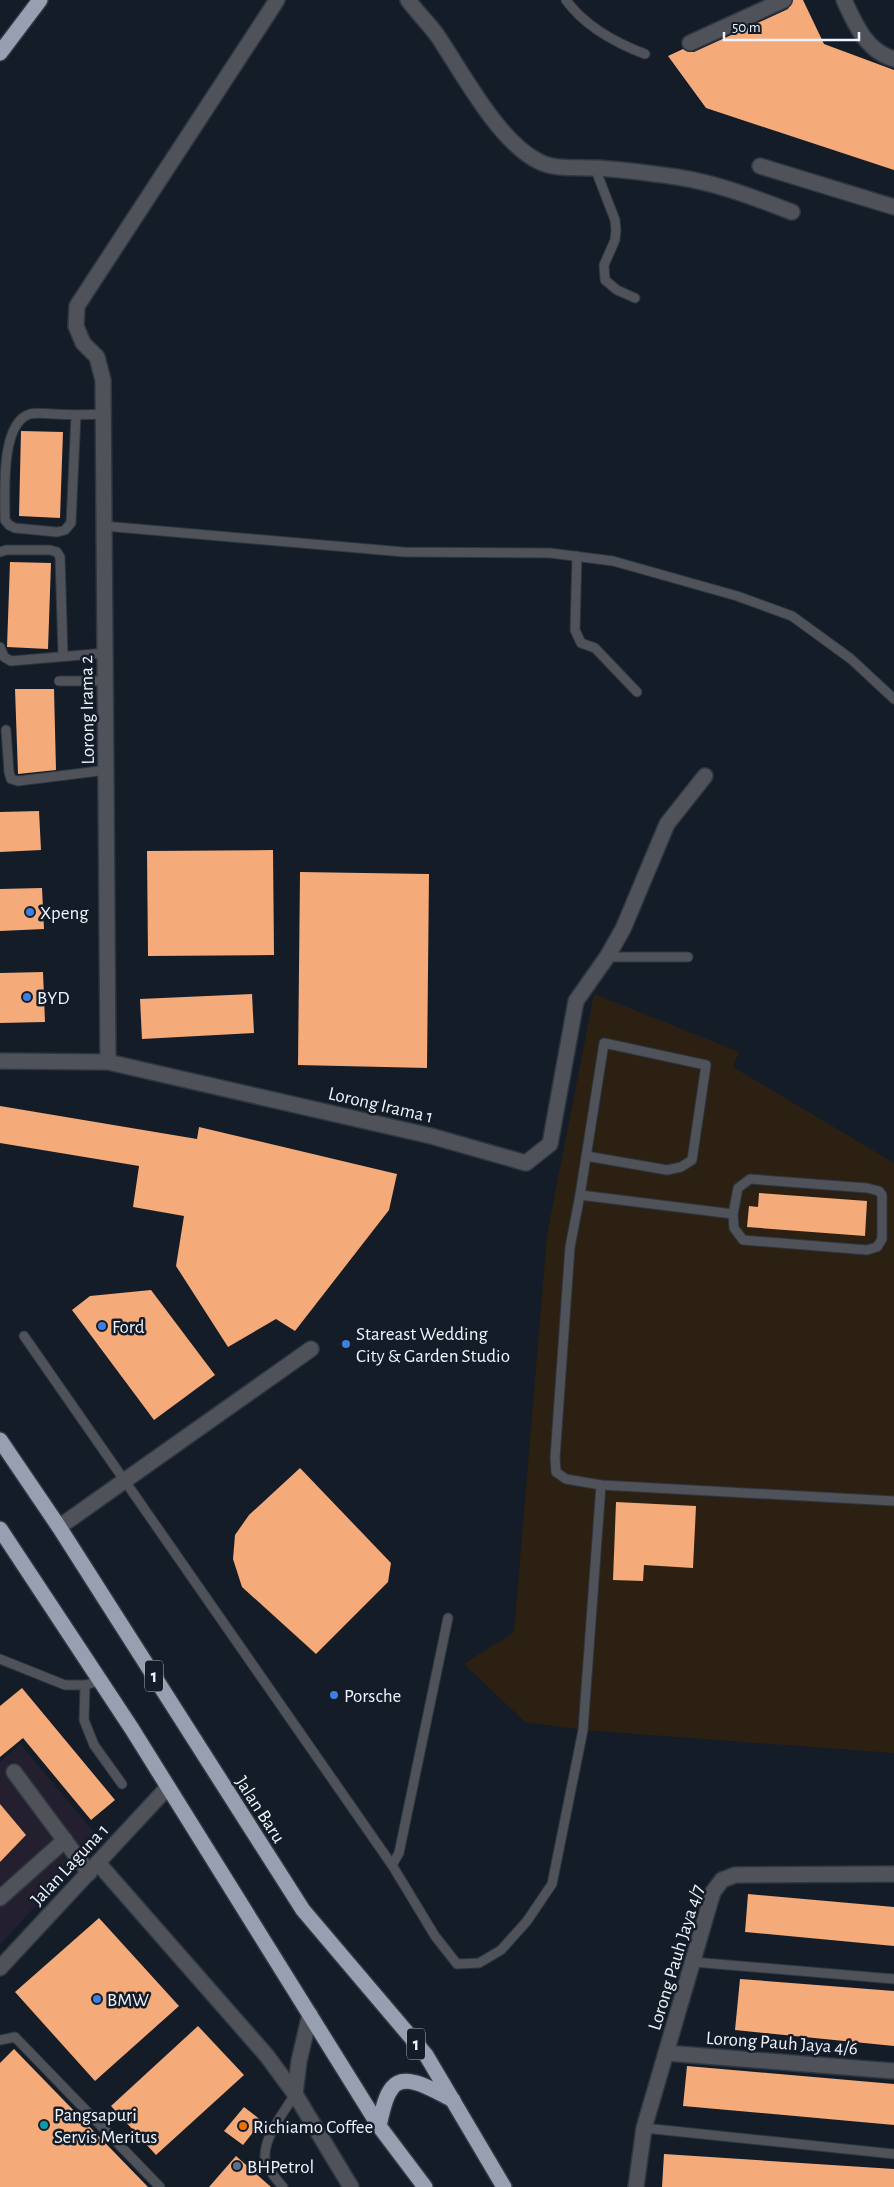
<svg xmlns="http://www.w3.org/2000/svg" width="894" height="2187" font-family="'Alegreya Sans',sans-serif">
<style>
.commercial{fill:#241f2f}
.industrial{fill:#2c2012}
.building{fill:#f4aa79}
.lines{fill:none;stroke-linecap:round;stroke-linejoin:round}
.lane-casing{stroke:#2e3642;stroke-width:11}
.street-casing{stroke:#2e3642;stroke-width:18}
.highway-casing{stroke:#2e3642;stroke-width:18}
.lane{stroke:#4f5259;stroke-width:9}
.street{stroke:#4f5259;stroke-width:15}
.highway{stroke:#979fb1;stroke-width:15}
.shop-dot{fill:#3f7fe0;stroke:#141c28;stroke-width:2}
.culture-dot{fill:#0f9aa8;stroke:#141c28;stroke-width:2}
.food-dot{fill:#e8710a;stroke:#141c28;stroke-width:2}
.service-dot{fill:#5c6f8a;stroke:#141c28;stroke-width:2}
.labels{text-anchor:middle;stroke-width:5;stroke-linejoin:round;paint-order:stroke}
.shield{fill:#141c28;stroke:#adb2bd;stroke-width:1}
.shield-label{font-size:18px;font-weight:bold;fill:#eef3fd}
.street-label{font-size:19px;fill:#eef3fd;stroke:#141c28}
.poi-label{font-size:19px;fill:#eef3fd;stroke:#141c28;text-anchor:start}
</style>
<rect width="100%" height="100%" fill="#141c28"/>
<path class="commercial" d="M20,1744L98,1837L0,1945V1762Z"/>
<path class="industrial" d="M594,994L739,1052L733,1067L894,1163V1753L583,1730L525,1722L464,1664L514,1632L547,1235Z"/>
<g class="building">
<path d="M793,0H803L824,44L894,70V170L706,108L668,56L683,49L689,52H694L788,9Z"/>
<path d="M21,431L63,432L60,518L19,516Z"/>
<path d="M10,562L51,563L48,649L7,647Z"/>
<path d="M15,689H54L56,770L18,774Z"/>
<path d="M39,811L41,850L0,852V812Z"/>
<path d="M273,850L274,955L148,956L147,851Z"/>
<path d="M300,872L429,874L427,1068L298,1065Z"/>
<path d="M42,888L44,929L0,931V889Z"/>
<path d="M43,972L45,1022L0,1023V973Z"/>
<path d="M252,994L254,1033L142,1039L140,999Z"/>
<path d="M0,1106L197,1139L199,1127L397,1174L389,1210L295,1331L276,1319L228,1347L176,1266L184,1216L133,1207L139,1166L0,1143Z"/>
<path d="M759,1193L867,1201L865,1236L747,1227L749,1206L758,1207Z"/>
<path d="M151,1290L215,1375L154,1420L72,1310L90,1296Z"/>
<path d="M300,1468L391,1563L388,1582L316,1654L242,1587L233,1559L235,1535L249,1515Z"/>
<path d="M616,1502L696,1506L693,1568L644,1565L643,1581L613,1580Z"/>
<path d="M22,1688L115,1800L91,1820L23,1738L0,1757V1706Z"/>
<path d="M0,1804L26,1835L0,1862Z"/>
<path d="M748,1894L894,1907V1946L745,1932Z"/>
<path d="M99,1918L179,2006L95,2081L15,1992Z"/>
<path d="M740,1979L894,1991V2046L735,2030Z"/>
<path d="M198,2026L244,2075L156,2155L111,2106Z"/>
<path d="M14,2049L148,2187H0V2063Z"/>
<path d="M687,2066L894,2084V2125L683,2106Z"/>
<path d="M244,2107L262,2121L243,2145L224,2131Z"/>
<path d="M664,2154L894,2169V2187H662Z"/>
<path d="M236,2156L271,2187H209Z"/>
</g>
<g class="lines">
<defs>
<g id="lane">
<path d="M566,0C584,25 616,43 645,54"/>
<path d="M595,168L615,220L616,230L615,240L604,265L605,280L617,290L635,298"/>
<path d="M76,415L71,523L65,530L57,532L15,528L9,525L5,520C5,494 0,423 30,414C37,412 46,414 53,414C70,415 87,415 103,414"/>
<path d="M104,526L404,552L550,553L613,561L737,596L792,616L851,659L894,699"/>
<path d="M0,552L6,550H50L57,552L60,557L63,656"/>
<path d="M577,556L575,630L581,643L595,648L637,692"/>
<path d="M0,647L4,657L11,661L105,653"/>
<path d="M59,681H106"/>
<path d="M6,730L9,772L11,779L18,781L107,770"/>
<path d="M607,957H688"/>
<path d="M586,1156L667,1170L681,1167L692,1160L706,1065L604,1043L580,1195L570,1247L555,1458L556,1472L566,1479L601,1485L894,1501"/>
<path d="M750,1179L867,1188L879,1191L882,1195V1239L877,1247L867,1250L743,1240L734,1228L733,1214L738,1188Z"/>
<path d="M580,1195L733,1214"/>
<path d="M24,1336L392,1865L435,1936L457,1964L479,1963L501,1950L527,1921L552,1884L583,1730L601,1485"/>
<path d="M0,1659L65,1685H85"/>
<path d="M100,1681L85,1685L84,1720L94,1745L122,1784"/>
<path d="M392,1865L399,1853L448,1618"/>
<path d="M693,1962L894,1979"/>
<path d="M0,2040L15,2037L160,2187"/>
<path d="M644,2128L894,2154"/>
<path d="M283,2187C277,2180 265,2167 265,2157C264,2136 285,2111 295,2094"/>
</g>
<g id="street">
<path d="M408,0C417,12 428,23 437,35C462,72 498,141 538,161C554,170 576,167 594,168C621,169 649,173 677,177C717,183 755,198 792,212"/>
<path d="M844,0C855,24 866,51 894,59"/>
<path d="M690,43L784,0"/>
<path d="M760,166L894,207"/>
<path d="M0,1061L108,1062L431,1136L526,1163L550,1144L576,1001L607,957L623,929L667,824L705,776"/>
<path d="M108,1062L103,380L97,357L83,343L76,326L77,306L277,0"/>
<path d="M59,1527L311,1349"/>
<path d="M14,1772L89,1873"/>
<path d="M98,1863L267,2056L295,2094L351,2187"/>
<path d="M0,1898L65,1840"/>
<path d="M0,1968L168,1787"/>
<path d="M666,2053L894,2071"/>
<path d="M295,2094L299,2061L310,2014"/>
<path d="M636,2187L644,2128L713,1892L722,1880L735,1875L894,1874"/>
</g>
<g id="highway">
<path d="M0,53L40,0"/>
<path d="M0,1440L59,1527L303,1910L426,2055L504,2187"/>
<path d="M0,1529L132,1729L379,2126L425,2187"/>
<path d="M379,2126C382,2114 384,2098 392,2088C405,2070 438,2093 453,2100"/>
</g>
</defs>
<use href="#lane" class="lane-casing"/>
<use href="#street" class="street-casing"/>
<use href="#highway" class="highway-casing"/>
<use href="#lane" class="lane"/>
<use href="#street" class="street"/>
<use href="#highway" class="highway"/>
</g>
<g class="shop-dot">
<circle cx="30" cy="912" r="5"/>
<circle cx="27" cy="997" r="5"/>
<circle cx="102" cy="1326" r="5"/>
<circle cx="346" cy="1344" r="5"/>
<circle cx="334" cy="1695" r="5"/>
<circle cx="97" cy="1999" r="5"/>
</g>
<circle class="culture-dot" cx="44" cy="2125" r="5"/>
<circle class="food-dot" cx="243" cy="2126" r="5"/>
<circle class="service-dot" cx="237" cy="2166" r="5"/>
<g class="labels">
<g class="shield">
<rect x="145" y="1660.5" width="18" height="31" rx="4"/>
<rect x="407" y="2028.5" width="18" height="31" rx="4"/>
</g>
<g class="shield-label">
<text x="154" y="1682">1</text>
<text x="416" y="2050">1</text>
</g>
<g class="street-label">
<text transform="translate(86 710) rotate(-91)" y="7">Lorong Irama 2</text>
<text transform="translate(381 1104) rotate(13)" y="7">Lorong Irama 1</text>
<text transform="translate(261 1809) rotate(57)" y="7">Jalan Baru</text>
<text transform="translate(69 1864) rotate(-47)" y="7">Jalan Laguna 1</text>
<text transform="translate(675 1957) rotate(-73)" y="7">Lorong Pauh Jaya 4/7</text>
<text transform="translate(782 2042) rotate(4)" y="7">Lorong Pauh Jaya 4/6</text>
</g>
<g class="poi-label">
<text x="40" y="919">Xpeng</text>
<text x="37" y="1004">BYD</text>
<text x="112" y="1333">Ford</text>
<text x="356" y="1340">Stareast Wedding<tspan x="356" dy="22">City &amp; Garden Studio</tspan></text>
<text x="344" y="1702">Porsche</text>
<text x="107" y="2006">BMW</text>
<text x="54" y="2121">Pangsapuri<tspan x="54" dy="22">Servis Meritus</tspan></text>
<text x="253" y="2133">Richiamo Coffee</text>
<text x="247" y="2173">BHPetrol</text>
</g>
</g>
<path d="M724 32v8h135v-8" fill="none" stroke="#eef3fd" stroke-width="2.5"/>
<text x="732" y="32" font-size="15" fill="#eef3fd" stroke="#141c28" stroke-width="4" paint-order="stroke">50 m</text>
</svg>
